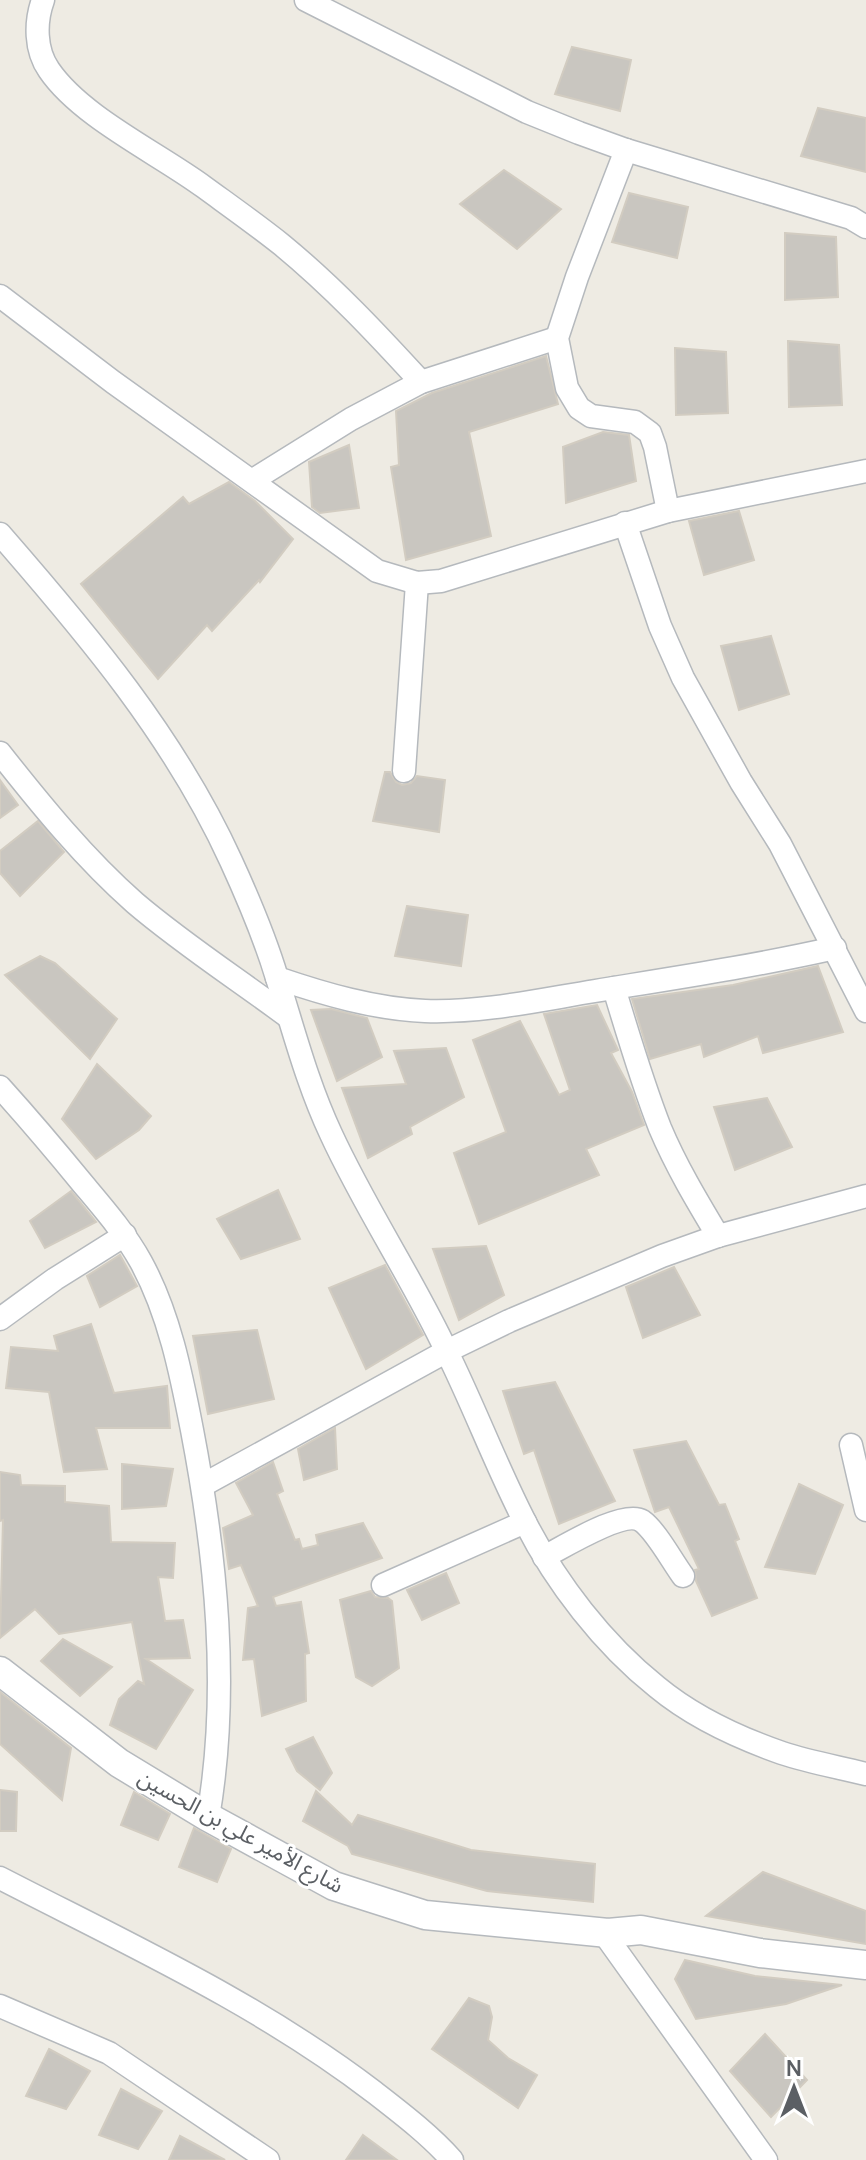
<svg xmlns="http://www.w3.org/2000/svg" width="866" height="2160" font-family="Manrope,'Noto Sans Arabic',sans-serif">
<style>
.building{fill:#c9c6c0;stroke:#d2ccc1;stroke-width:2}
.lines{fill:none;stroke-linecap:round;stroke-linejoin:round}
.minor-casing{stroke:#b5b9bd;stroke-width:25}
.tertiary-casing{stroke:#b5b9bd;stroke-width:31}
.minor{stroke:#fff;stroke-width:22}
.tertiary{stroke:#fff;stroke-width:28}
.labels{text-anchor:middle;stroke-width:6;stroke-linejoin:round;paint-order:stroke}
.street-label{font-size:22px;fill:#5b5f64;stroke:#fff}
</style>
<rect width="100%" height="100%" fill="#eeebe3"/>
<g class="building">
<path d="M572,47L631,60L620,111L555,94Z"/>
<path d="M818,108L866,118V172L801,156Z"/>
<path d="M504,170L561,209L517,249L460,204Z"/>
<path d="M629,193L688,207L677,258L612,242Z"/>
<path d="M785,233L836,237L838,297L785,300Z"/>
<path d="M788,341L839,345L842,405L789,407Z"/>
<path d="M675,348L726,352L728,413L676,415Z"/>
<path d="M546,356L558,404L469,432L491,536L406,560L391,467L399,465L396,411L432,393Z"/>
<path d="M603,432L629,435L636,481L566,503L563,447Z"/>
<path d="M349,445L359,508L320,513L312,507L309,462Z"/>
<path d="M229,482L255,501L293,539L260,582L259,580L212,631L207,625L158,679L81,584L183,497L189,504Z"/>
<path d="M739,511L754,560L704,575L689,521Z"/>
<path d="M771,636L789,694L739,710L721,646Z"/>
<path d="M385,772H390L396,782L402,785L411,783L417,776L445,780L439,832L373,821Z"/>
<path d="M0,780L18,805L0,818Z"/>
<path d="M38,821L64,852L20,896L0,873V851Z"/>
<path d="M407,906L468,915L461,966L395,956Z"/>
<path d="M40,956L55,963L117,1019L90,1059L5,975Z"/>
<path d="M818,966L843,1032L763,1053L758,1036L704,1057L701,1044L650,1059L632,999L733,985Z"/>
<path d="M597,1005L618,1050L611,1053L632,1092L644,1125L586,1149L599,1175L479,1224L454,1153L506,1132L473,1040L520,1021L559,1095L570,1090L544,1014Z"/>
<path d="M331,1009L367,1018L382,1057L337,1081L311,1010Z"/>
<path d="M446,1048L464,1097L410,1127L412,1134L368,1158L342,1088L406,1084L394,1051Z"/>
<path d="M97,1064L151,1116L139,1130L96,1159L62,1119Z"/>
<path d="M767,1098L792,1147L735,1170L714,1107Z"/>
<path d="M278,1190L300,1239L241,1259L217,1219Z"/>
<path d="M71,1191L96,1222L45,1248L30,1221Z"/>
<path d="M486,1246L504,1295L459,1320L433,1249Z"/>
<path d="M120,1255L137,1286L100,1307L87,1276Z"/>
<path d="M385,1265L423,1335L366,1369L329,1288Z"/>
<path d="M674,1267L700,1315L643,1338L626,1287Z"/>
<path d="M91,1324L114,1393L167,1386L170,1428H96L107,1469L64,1472L49,1392L6,1388L11,1347L58,1351L54,1336Z"/>
<path d="M257,1330L274,1399L208,1414L193,1336Z"/>
<path d="M555,1382L615,1501L559,1524L534,1450L524,1454L503,1391Z"/>
<path d="M335,1428L337,1469L304,1480L298,1449Z"/>
<path d="M686,1441L719,1505L725,1504L739,1539L735,1541L757,1598L712,1616L696,1581L695,1570L699,1569L669,1507L655,1512L634,1450Z"/>
<path d="M273,1462L283,1491L277,1494L295,1540L299,1539L302,1549L318,1545L316,1535L363,1523L382,1558L273,1597L276,1606L301,1602L309,1653L305,1654L306,1701L262,1716L254,1659L243,1660L248,1608L258,1606L241,1565L229,1569L223,1528L253,1515L236,1483Z"/>
<path d="M122,1464L173,1469L166,1506L122,1509Z"/>
<path d="M0,1472L20,1475L21,1485L65,1486V1502L109,1506L111,1542L175,1543L173,1578L158,1577L165,1621L183,1620L190,1658L146,1659L193,1690L156,1749L110,1725L119,1699L138,1681L144,1684L132,1622L59,1634L35,1609L0,1638L3,1520L0,1521Z"/>
<path d="M799,1484L843,1505L815,1574L765,1567Z"/>
<path d="M446,1573L459,1603L422,1620L407,1590Z"/>
<path d="M371,1591L375,1597L388,1598L392,1601L399,1668L372,1686L356,1677L340,1600Z"/>
<path d="M63,1639L112,1667L80,1696L41,1661Z"/>
<path d="M0,1692L71,1748L62,1800L0,1744Z"/>
<path d="M313,1737L332,1773L320,1790L297,1771L286,1749Z"/>
<path d="M0,1790L17,1792L16,1831H0Z"/>
<path d="M316,1791L352,1825L358,1815L471,1850L595,1864L593,1902L487,1891L352,1854L348,1846L303,1821Z"/>
<path d="M134,1792L170,1814L158,1840L121,1825Z"/>
<path d="M194,1828L231,1849L217,1882L179,1867Z"/>
<path d="M763,1872L866,1911V1944L706,1916Z"/>
<path d="M685,1960L755,1976L842,1985L786,2004L696,2019L675,1979Z"/>
<path d="M469,1998L489,2006L492,2017L488,2040L508,2058L537,2075L518,2108L432,2049Z"/>
<path d="M765,2034L807,2080L771,2117L730,2071Z"/>
<path d="M49,2049L90,2071L66,2109L26,2096Z"/>
<path d="M121,2089L162,2111L138,2149L99,2135Z"/>
<path d="M363,2135L397,2160H346Z"/>
<path d="M180,2136L225,2160H169Z"/>
</g>
<g class="lines">
<defs>
<g id="minor">
<path d="M43,0C35,22 35,50 49,70C81,117 158,153 204,187C230,206 257,225 282,245C333,287 377,334 421,382"/>
<path d="M306,0L527,112L579,133L626,150L851,218L866,227"/>
<path d="M626,150L577,277L557,338L567,388L579,408L591,416L635,422L650,433L655,447L668,511"/>
<path d="M0,296L113,382L377,571L417,583L441,581L668,511L866,471"/>
<path d="M253,480L351,419L421,382L557,338"/>
<path d="M625,523L660,626L683,678L741,782L780,844L866,1011"/>
<path d="M0,534C88,635 175,738 231,861C248,898 265,938 277,978C294,1031 307,1083 331,1134C365,1208 411,1276 446,1350C474,1406 496,1466 525,1522C556,1583 603,1644 657,1687C692,1716 739,1738 782,1753C809,1762 838,1767 866,1774"/>
<path d="M0,753C41,805 85,859 135,903C183,944 236,978 287,1016"/>
<path d="M404,771L417,583"/>
<path d="M277,978C324,994 375,1009 425,1011C482,1013 539,1000 595,991C675,978 755,966 835,948"/>
<path d="M614,988C628,1035 642,1082 660,1128C676,1166 697,1201 718,1236"/>
<path d="M0,1087C28,1118 56,1151 83,1184C104,1209 125,1233 141,1262C169,1313 181,1373 192,1430C216,1555 230,1690 208,1817"/>
<path d="M0,1319L55,1279L125,1235"/>
<path d="M851,1445L866,1510"/>
<path d="M203,1485L447,1351L509,1321L662,1256L718,1236L866,1196"/>
<path d="M544,1557C562,1548 624,1509 642,1521C656,1531 672,1561 683,1576"/>
<path d="M383,1585L525,1522"/>
<path d="M0,1878C128,1944 259,2004 374,2092C401,2113 430,2135 452,2160"/>
<path d="M603,1932L766,2160"/>
<path d="M0,2006L109,2053L268,2160"/>
</g>
<path id="tertiary" d="M0,1671L119,1763L208,1817L334,1886L425,1915L608,1933L641,1930L760,1953L866,1965"/>
</defs>
<use href="#minor" class="minor-casing"/>
<use href="#tertiary" class="tertiary-casing"/>
<use href="#minor" class="minor"/>
<use href="#tertiary" class="tertiary"/>
</g>
<g class="labels">
<g class="street-label">
<text transform="translate(241 1831) rotate(29)" y="8">شارع الأمير علي بن الحسين</text>
</g>
</g>
<g transform="translate(794 2088)" stroke="#ffffff" stroke-width="6" paint-order="stroke">
<path d="M0-6L14 30L0 20L-14 30Z" fill="#5b5f64"/>
<text y="-12" font-size="22" font-weight="bold" text-anchor="middle" fill="#5b5f64">N</text>
</g>
</svg>
